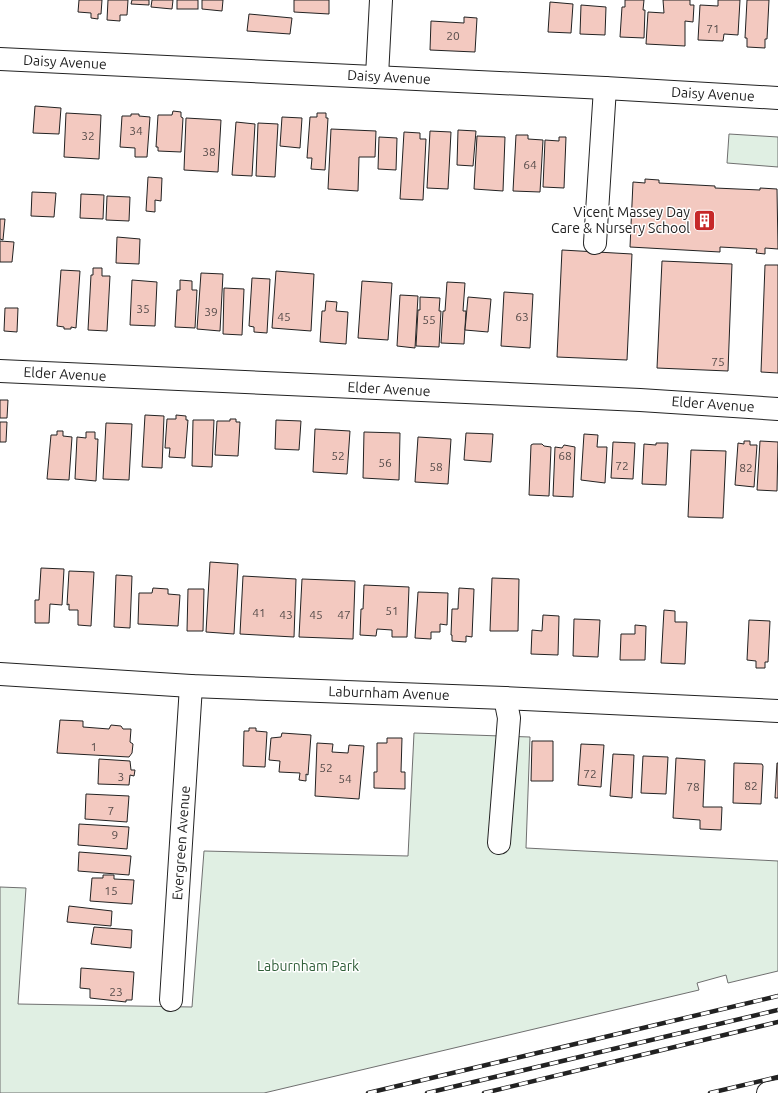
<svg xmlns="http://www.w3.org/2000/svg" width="778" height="1093" font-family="Ubuntu,sans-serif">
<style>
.green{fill:#e0efe3;stroke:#6f6f6f}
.building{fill:#f3c9c0;stroke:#222}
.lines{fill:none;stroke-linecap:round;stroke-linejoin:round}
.minor-casing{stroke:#222;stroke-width:24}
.minor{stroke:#fff;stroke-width:22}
.rail-casing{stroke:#222;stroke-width:4.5}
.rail{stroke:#fff;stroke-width:3;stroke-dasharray:9;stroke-linecap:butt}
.labels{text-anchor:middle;stroke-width:3;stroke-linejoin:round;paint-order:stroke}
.number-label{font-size:12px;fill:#564c4a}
.street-label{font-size:14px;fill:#222;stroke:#fff}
.poi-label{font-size:14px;fill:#222;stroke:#fff;text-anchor:end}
.park-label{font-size:14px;fill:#2f5e38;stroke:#fff}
</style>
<rect width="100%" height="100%" fill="#fff"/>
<g class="green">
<path d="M729,134L778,137V167L727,163Z"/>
<path d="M414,733L530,737L526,848L778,861V971L728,983L726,975L697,983L699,990L264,1093H0V887L26,888L18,1004L192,1007L204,851L408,856Z"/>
</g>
<g class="building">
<path d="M79,0H102L101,14H98V19L91,18V13L78,12Z"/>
<path d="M108,0H128L127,15H120V21L107,20Z"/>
<path d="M132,0H149V5L131,4Z"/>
<path d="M152,0H173L172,9L151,7Z"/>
<rect x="177" y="0" width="21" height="9"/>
<path d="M202,0H223L222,11L202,9Z"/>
<path d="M294,0H329V14L294,12Z"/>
<path d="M625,0H644L643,10H645L644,38L620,37L622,7H625Z"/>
<path d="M663,0H690V5H694L693,22L685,21V46L646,44L648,12L664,13Z"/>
<path d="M718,0H740L738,35L724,34L723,41L698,40L700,5L718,6Z"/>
<path d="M747,0H769L767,39H765V48L747,47V38H745Z"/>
<path d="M550,2L573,4L571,33L548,32Z"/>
<path d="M581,5L606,7L605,35L580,34Z"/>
<path d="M249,14L292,18L290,34L247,31Z"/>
<path d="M464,17L477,18L475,52L430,50L431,21L464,23Z"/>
<path d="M35,106L61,108L59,134L33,133Z"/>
<path d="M173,111L181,112V117L183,118L181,152L158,151V147H156L158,115H172Z"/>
<path d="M66,113L101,115L99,159L64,157Z"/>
<path d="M317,113H326V118H328L325,170L311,169L312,158H307L310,117H317Z"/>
<path d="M131,114H139V116L150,117L147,157H135V148L120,147L122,116H131Z"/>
<path d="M282,117L302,118L300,148L280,146Z"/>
<path d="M186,118L221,120L218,172L184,170Z"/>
<path d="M236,122L255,124L252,176L232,175Z"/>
<path d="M258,123L278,124L275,177L256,176Z"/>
<path d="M331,129L376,131L375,157H359L358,191L328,189Z"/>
<path d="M458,130L476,131L473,166L457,165Z"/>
<path d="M430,131L451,132L448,189L427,188Z"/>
<path d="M404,132L420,133V139H426L423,200L400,199Z"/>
<path d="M516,135H528V139L543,140L540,192L513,191Z"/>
<path d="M477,136L505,137L503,191L474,189Z"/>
<path d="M379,137L397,138L396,170L378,169Z"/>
<path d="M559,137H566L564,188L543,187L545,140L559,141Z"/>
<path d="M148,177L162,178L161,201L155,200V212L146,211Z"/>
<path d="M645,179L659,180V183L715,186V188L760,190V188L777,189L778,249L765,248V254L756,253L757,249L720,247V252L630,247L633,182L645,183Z"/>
<path d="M32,192L56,193L54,217L31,216Z"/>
<path d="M81,194L104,195L103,219L80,218Z"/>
<path d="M107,196L130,197L129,221L106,220Z"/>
<path d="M0,219H5L3,240L0,239Z"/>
<path d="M117,237L140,239L139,264L116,263Z"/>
<path d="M0,241L14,242L12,262H0Z"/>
<path d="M562,250L632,254L627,360L557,357Z"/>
<path d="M662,261L732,264L728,371L657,368Z"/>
<path d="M765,265H778V373L761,372Z"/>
<path d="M93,268H102V276H110L107,331L88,330L91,275H93Z"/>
<path d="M61,270L80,271L76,328L71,327V329H64V327L57,326Z"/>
<path d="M276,271L314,274L311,331L272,328Z"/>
<path d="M201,273L223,274L220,331L197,329Z"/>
<path d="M252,278L270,279L267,333L254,332V327L249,326Z"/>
<path d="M132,280L157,282L155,326L130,325Z"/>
<path d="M180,280L192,281V290H197L195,328L175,327L177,290H180Z"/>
<path d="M362,281L392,283L388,340L358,338Z"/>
<path d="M447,282L465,283L463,311H466L464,344L441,343L443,311H445Z"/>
<path d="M224,288L244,289L242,335L223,334Z"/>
<path d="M504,292L533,294L530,348L501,346Z"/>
<path d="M400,295L418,296L415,348L397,346Z"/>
<path d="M420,297L440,298L439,311H441L439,347L416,346L418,310H420Z"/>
<path d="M468,297L491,299L488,332L465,330Z"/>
<path d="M326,301L337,302L336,311L348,312L346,344L320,342L322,311H325Z"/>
<path d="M5,308H18L17,332L4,331Z"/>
<path d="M0,400H8L7,418H0Z"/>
<path d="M145,415L164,416L162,468L142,467Z"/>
<path d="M176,415L186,416V420H188L185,458L169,457L170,448H165L167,419H176Z"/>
<path d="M230,419H236V422H240L238,456L215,455L217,421H230Z"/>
<path d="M193,420H214L212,467L192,466Z"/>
<path d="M276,420L301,421L299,450L275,449Z"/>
<path d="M0,422H7L6,442H0Z"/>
<path d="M106,423L132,424L129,480L103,479Z"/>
<path d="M315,429L350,431L347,474L313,472Z"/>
<path d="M57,431H63V436L72,437L69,480L47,479L51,435H57Z"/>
<path d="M86,432H95V439H98L96,481L75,479L77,437L86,438Z"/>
<path d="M364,432L400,433L399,480L363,478Z"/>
<path d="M466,433L493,434L491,462L464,460Z"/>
<path d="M584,434L598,435L597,447H607L605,483L581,480Z"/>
<path d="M418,437L451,439L448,484L415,482Z"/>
<path d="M744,441H750V445H757L754,487L735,485L738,443L744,444Z"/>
<path d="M760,441L778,442L777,491L757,490Z"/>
<path d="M613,442L635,443L633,479L611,478Z"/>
<path d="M656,443H668L666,485L642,484L644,444L656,445Z"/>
<path d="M533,444H542L544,446L551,447L549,496L529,495L531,445Z"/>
<path d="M564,445L575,447L573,497L553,496L555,447L562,448Z"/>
<path d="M691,450L726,451L723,518L688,517Z"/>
<path d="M210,562L238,564L234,634L206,632Z"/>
<path d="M41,568L64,569L62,605L50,604L49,623H35V600H39Z"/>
<path d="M69,571L94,572L91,626L78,625V610H69V604L67,605Z"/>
<path d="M116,575L132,576L130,628L114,627Z"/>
<path d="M243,576L296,579L294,637L240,634Z"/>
<path d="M492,578L519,579L518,631H490Z"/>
<path d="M302,579L355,581L353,639L299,637Z"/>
<path d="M364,585L409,587L407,637H392V630L377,629L376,636L360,635L361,609H363Z"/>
<path d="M153,588L168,589V594L180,595L178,626L138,624L139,593H152Z"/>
<path d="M459,588L474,589L472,637L466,636V642L452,641V635H451L452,609H458Z"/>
<path d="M188,589H204L203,631H187Z"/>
<path d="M418,592L448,593L447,625L440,624V632H431V639L415,638Z"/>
<path d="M664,610L675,611V622H687L685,664L661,663Z"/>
<path d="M543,615L559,616L558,655L531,654L532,630L542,631Z"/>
<path d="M574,619L600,620L598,657L573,656Z"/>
<path d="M749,620L770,621L768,662H765V668H756V661L747,660Z"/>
<path d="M635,625L646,626L645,660H620L621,634H635Z"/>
<path d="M60,720L83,721V727L109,729L111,725L121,726L123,729H131L130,742L133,744L132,753L129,757L57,753Z"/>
<path d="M249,728H256V731L267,732L265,767L243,766L244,731H249Z"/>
<path d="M282,733L311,735L308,775L306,774V781L299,780L300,773L279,772L280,761L269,760L271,738L281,737Z"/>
<path d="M387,738H402L401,772H405V789L374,788V772H377V743H387Z"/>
<path d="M532,741H553V781H531Z"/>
<path d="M317,743L333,744L332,752L348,753L349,745L364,746L359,799L315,796Z"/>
<path d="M581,744L604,745L601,787L578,785Z"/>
<path d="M613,754L634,755L632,798L610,796Z"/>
<path d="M643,756L668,757L666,794L641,793Z"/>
<path d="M676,758L705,760L703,807H722L721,830L700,829V820L673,818Z"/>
<path d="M99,759L130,761L131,770H135L134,776L130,775L129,785L98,784Z"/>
<path d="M734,763L762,764L763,766L761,804L733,803Z"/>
<path d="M777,763H778V798H775Z"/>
<path d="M86,794L129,796L127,822L85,819Z"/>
<path d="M79,824L129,827L127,849L78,845Z"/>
<path d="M79,852L131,856L129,875L78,871Z"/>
<path d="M103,875H114V879L134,880L132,904L90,901L92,878H103Z"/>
<path d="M69,906L112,911L111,926L67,922Z"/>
<path d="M94,927L132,930L131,948L91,944Z"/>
<path d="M81,968L134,972L132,1000H126V1002L90,998V989L80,988Z"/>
</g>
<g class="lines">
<defs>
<g id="minor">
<path d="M0,59L605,88L778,98"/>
<path d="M377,76L381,0"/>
<path d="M595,243L605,88"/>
<path d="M0,371L640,400L778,409"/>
<path d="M0,674L191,686L505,698L778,711"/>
<path d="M499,843L509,718L505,698"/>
<path d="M171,1000L191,686"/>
<path d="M768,1093L778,1091"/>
</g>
</defs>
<use href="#minor" class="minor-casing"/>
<use href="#minor" class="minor"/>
<defs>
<g id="rail">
<path d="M368,1093L778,996"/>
<path d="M427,1093L778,1010"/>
<path d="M484,1093L778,1022"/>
<path d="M710,1093L778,1077"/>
</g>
</defs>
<use href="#rail" class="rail-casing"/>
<use href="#rail" class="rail"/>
</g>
<defs>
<symbol id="building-square" viewBox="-11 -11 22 22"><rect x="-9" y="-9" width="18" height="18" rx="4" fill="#c62828" stroke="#fff"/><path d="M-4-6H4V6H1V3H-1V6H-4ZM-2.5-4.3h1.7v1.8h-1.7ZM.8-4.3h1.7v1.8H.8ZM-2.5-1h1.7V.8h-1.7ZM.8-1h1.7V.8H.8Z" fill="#fff"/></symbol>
</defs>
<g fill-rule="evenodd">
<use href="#building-square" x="692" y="208" width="25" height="25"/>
</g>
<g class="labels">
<g class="number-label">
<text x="713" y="33">71</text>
<text x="453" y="40">20</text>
<text x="136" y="135">34</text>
<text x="88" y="140">32</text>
<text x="209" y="156">38</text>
<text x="530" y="169">64</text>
<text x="143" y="313">35</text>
<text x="211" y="316">39</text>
<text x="284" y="321">45</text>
<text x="522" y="321">63</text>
<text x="429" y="324">55</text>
<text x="718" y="366">75</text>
<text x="338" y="460">52</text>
<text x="565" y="460">68</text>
<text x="385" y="467">56</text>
<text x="622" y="470">72</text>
<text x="436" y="471">58</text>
<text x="746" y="472">82</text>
<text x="392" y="615">51</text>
<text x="259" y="617">41</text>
<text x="286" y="619">43</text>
<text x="316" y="619">45</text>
<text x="344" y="619">47</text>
<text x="94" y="751">1</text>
<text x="326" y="772">52</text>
<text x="590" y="778">72</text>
<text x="121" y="781">3</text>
<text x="345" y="783">54</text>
<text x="751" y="790">82</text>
<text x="693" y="791">78</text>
<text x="111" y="815">7</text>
<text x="115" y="839">9</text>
<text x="111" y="895">15</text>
<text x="116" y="996">23</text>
</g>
<g class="street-label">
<text transform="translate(65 62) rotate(3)" y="5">Daisy Avenue</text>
<text transform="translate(389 77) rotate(3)" y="5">Daisy Avenue</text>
<text transform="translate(713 94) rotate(3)" y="5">Daisy Avenue</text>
<text transform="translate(65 374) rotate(3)" y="5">Elder Avenue</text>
<text transform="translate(389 389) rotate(3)" y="5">Elder Avenue</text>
<text transform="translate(713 404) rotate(4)" y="5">Elder Avenue</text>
<text transform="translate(389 693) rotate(2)" y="5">Laburnham Avenue</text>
<text transform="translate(181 843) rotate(-86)" y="5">Evergreen Avenue</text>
</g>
<g class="poi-label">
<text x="690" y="217">Vicent Massey Day<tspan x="690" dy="16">Care &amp; Nursery School</tspan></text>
</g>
<g class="park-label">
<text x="308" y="971">Laburnham Park</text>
</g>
</g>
</svg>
